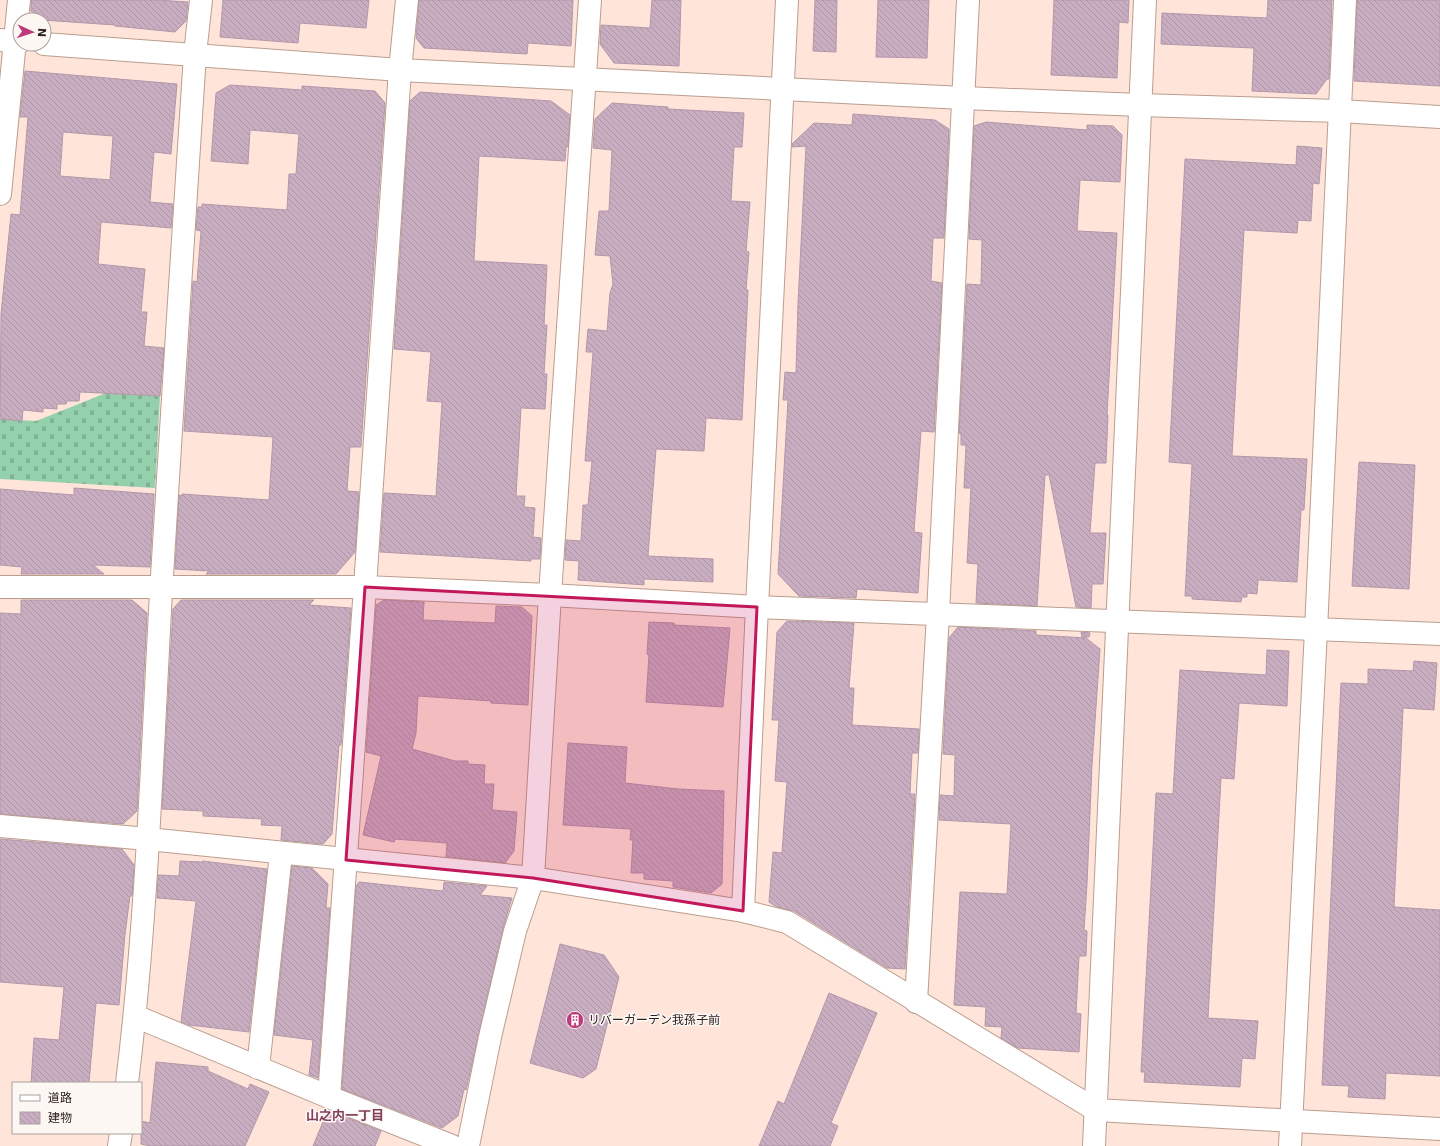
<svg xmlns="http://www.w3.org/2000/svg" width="1440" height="1146" font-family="'DejaVu Sans','Noto Sans JP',sans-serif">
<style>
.cemetery{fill:url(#cemetery-stones)}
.building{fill:url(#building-back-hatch);stroke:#b297aa;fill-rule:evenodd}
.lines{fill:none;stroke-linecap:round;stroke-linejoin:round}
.minor-casing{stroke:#bb9d8e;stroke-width:24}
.tertiary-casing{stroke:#bb9d8e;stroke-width:24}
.minor{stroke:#fff;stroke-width:22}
.tertiary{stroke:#fff;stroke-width:22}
.marked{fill:#c2185b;fill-opacity:0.2;stroke:#c2185b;stroke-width:3;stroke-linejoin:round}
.labels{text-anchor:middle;stroke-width:3;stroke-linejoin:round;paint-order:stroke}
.poi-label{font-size:12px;fill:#2d211c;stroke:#fdf7f4;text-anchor:start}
.neighbourhood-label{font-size:13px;font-weight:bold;fill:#813e5c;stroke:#fdf7f4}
</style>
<defs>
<pattern id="cemetery-stones" width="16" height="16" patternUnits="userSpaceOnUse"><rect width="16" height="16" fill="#95d0ad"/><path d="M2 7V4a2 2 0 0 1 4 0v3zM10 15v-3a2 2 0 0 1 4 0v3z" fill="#81b294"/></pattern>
<pattern id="building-back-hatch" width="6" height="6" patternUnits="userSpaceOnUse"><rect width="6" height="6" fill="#c9aec1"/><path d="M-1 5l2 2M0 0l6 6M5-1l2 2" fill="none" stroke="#ad95a5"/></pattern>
</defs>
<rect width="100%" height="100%" fill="#ffe5d9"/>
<path class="cemetery" d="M106,393L160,396L155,488L0,479V419L36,421Z"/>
<g class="building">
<path d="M31,0H158L188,2L186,21L175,32L115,26V25L42,20L31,11Z"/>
<path d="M223,0H369L366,28L300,23L298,43L220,37Z"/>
<path d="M419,0H573L571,46L528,43L527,54L424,48L416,38Z"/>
<path d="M652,0H681L679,66L614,63L600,44L601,25L650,28Z"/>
<path d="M815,0H837L836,52L813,51Z"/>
<path d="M878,0H929L927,58L876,57Z"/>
<path d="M1054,0H1129L1128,23L1119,22L1117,78L1051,75Z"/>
<path d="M1268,0H1332L1329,79H1327L1316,94L1252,91L1254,48L1161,44L1162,13L1267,18Z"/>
<path d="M1357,0H1440V86L1354,81Z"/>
<path d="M25,71L177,84L171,154L154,152L150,202L173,204L171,228L101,222L98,264L145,269L141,312H147L144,346L164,348L160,396L80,392L79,401H67L66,404H57V409L43,408V412L23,410L22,421L0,419L1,314L11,214L20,215L28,117H20ZM63,132L113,136L110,180L60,176Z"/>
<path d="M230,85L302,90V86L375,91L385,103L361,447H350L347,491L359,492L355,552L336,574H206L209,571L175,569L179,495L182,496V494L269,500L273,437L184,431L193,281L197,282L201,231L196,230L198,207H202V204L287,210L289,174H296L299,134L250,130L248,164L211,161L216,93Z"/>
<path d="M420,92L551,101L570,115L568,147H566L565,161L479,156L474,261L547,265L544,325H547L544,374H547L545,409L521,408L516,496H525L524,507L535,508L533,537L541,538L540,559H531V561L380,552L384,493L436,496L442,402L427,401L431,352L394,349L410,101Z"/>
<path d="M612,103L668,107V109L744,113L742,147H734L731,201L750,202L746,251L749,252L746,290H748L742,420L706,418L704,451L656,449L648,556L713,559V582L644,579V585L578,580L579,561L565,560L566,540L581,541L583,505H588L592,461H585L593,352H586L588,329L607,331L610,293L613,284L610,256L595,255L599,211H609L612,150L593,148L595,119Z"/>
<path d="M853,114L935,120L949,129L944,238H933L931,281L942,283L934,432L921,431L914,532L922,533L918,593L857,589L856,598L799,596L778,574L788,400H783L785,372L796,373L798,303L806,146L792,147V144L814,123L852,125Z"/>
<path d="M986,122L1087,130V125L1113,126L1122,135L1120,182L1080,180L1077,231L1117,233L1107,415H1108L1106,463H1095L1090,533H1106L1103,584H1092L1091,608L1076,607L1049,475H1045L1037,606L976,603L978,564L967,563L971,488H964L966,445H961V434L959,433L967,284L981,285L982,240L969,239L974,126Z"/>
<path d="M1297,146L1322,148L1319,184L1313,183L1311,221L1298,220L1297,233L1244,230L1232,456L1307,459L1304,510H1301L1297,582L1258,580L1257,594L1247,593V597H1242L1241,602L1192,599V596H1185L1192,464L1169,462L1185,159L1296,165Z"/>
<path d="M1359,462L1415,465L1409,589L1352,586Z"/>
<path d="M74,488L154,494L150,567L93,565L104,574H21L22,567L0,565V489L74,495Z"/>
<path d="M21,600H132L147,613L137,811L123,824L0,814V613L21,614Z"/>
<path d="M181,600H314L309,605L351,608L341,745H339L332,834L323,844L281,840L282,826L261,825L262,819L203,816V811L162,809L173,609Z"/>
<path d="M384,600L424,602L423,620L495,623L496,606L522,607L532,616L528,705L491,703V701L418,696L416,733L412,749L455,761H468V764L485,765L484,784H494L492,810L517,812L514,851L505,863L446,857L447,843L395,839L394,842L363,835L381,756L366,752L376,605Z"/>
<path d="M787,621L854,623L849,688H854L852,725L919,729L918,753H912L910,794H915L905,969L887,968L794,911L777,907L769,902L773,852L782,853L787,782L775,781L779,720H772L777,632Z"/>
<path d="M649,622L674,623V625L730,628L723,707L646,702L649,655L647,654Z"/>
<path d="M958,627L1036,631V635L1086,638L1100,649L1092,765L1087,884L1084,930L1087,931L1086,956H1079L1076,1013L1081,1014L1079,1052L1018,1048L1001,1038L1002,1027L985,1026L986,1007L954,1005L960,892L1007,894L1011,824L939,820L940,795L954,796L955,755L943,754L949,638Z"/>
<path d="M1081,632L1090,633L1089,637H1082Z"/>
<path d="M1267,650L1289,651L1287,706L1239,703L1234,779L1221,778L1208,1018L1258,1021L1255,1059L1242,1058L1240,1087L1144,1082L1145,1072H1141L1156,793L1173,794L1180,670L1266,675Z"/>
<path d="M1414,661L1437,663L1434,710L1403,708L1394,907L1440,910V1076L1386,1073L1385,1099L1348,1097L1349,1086L1322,1085L1341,683L1368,684V669L1413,671Z"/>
<path d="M568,743L627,747L625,783L678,789L724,791L722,884L711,893L673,887V881L644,879V873H631L633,840H630L631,829L563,825Z"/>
<path d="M0,839L122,849L134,865L132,896H130L125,934L119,1005L96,1003L89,1083H31L34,1038L59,1040L64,987L0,982Z"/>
<path d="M180,861L202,862L203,861L267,869L249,1032L189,1025L181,1022L196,901L157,898L158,875L179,876Z"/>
<path d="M292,866L312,868L328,884L326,908H330L318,1078L309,1075L313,1040L274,1035Z"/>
<path d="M359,882L443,891L444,882L487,886L480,895L512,898L503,928L466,1090L464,1089L458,1116L442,1128L342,1089L356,886Z"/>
<path d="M560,944L604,955L619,977L596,1069L583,1078L530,1063Z"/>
<path d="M829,993L877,1013L831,1123L838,1126L830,1146H759L778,1101L784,1104Z"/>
<path d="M156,1062L208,1067V1071L248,1089L250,1084L269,1092L245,1146H150L141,1144V1121L150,1123Z"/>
<path d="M328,1110L381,1131L375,1146H313Z"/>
</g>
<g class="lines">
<defs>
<g id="minor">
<path d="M0,194L19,0"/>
<path d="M743,911L757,607L787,0"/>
<path d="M916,1002L938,614L968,0"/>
<path d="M135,1016L329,1097L365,587L400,70L407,0"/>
<path d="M258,1068L281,853"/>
<path d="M127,1083C147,920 152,756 161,592C171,413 184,233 195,54L201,0"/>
<path d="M329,1097L452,1146"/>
<path d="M119,1146L121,1133"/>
<path d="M468,1146L490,1037L515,931L533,878"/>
<path d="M1094,1146L1145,0"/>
<path d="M1290,1146L1316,630L1345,0"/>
</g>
<g id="tertiary">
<path d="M0,40L20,42"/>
<path d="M44,44L400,70L963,98L1140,105L1340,111L1440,117"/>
<path d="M0,587H365L550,595L757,607L1440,634"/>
<path d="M0,826L148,839L533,878L743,911L787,922L1096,1110L1440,1129"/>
<path d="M533,878L550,595L590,0"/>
</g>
</defs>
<use href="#minor" class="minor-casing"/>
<use href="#tertiary" class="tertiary-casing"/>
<use href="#minor" class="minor"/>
<use href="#tertiary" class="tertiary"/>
</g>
<path class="marked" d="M365,587L757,607L743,911L533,878L346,860Z"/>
<defs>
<symbol id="building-disc" viewBox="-11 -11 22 22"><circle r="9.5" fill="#be397c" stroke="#fdf7f4"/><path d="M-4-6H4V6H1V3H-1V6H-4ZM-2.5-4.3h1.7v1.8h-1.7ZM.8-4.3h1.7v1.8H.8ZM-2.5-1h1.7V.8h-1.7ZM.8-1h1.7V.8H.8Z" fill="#fff"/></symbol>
</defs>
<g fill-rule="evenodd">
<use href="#building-disc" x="565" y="1010" width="20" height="20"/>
</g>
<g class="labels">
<g class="poi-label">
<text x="588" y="1024">リバーガーデン我孫子前</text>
</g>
<g class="neighbourhood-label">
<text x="345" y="1120">山之内一丁目</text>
</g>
</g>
<rect x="12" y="1082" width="130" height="52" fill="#fdf7f4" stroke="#aaa19e"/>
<rect x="20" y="1095" width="20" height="6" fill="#ffffff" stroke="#aaa19e"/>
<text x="48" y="1102" font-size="12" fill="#2d211c">道路</text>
<rect x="20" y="1112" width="20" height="12" fill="url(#building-back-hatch)" stroke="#aaa19e"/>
<text x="48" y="1122" font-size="12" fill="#2d211c">建物</text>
<g transform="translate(32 32) rotate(93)"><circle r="19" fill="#fdf7f4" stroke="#aaa19e"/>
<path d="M0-3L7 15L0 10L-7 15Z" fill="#be397c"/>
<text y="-6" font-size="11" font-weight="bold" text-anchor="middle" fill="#2d211c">N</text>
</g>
</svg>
